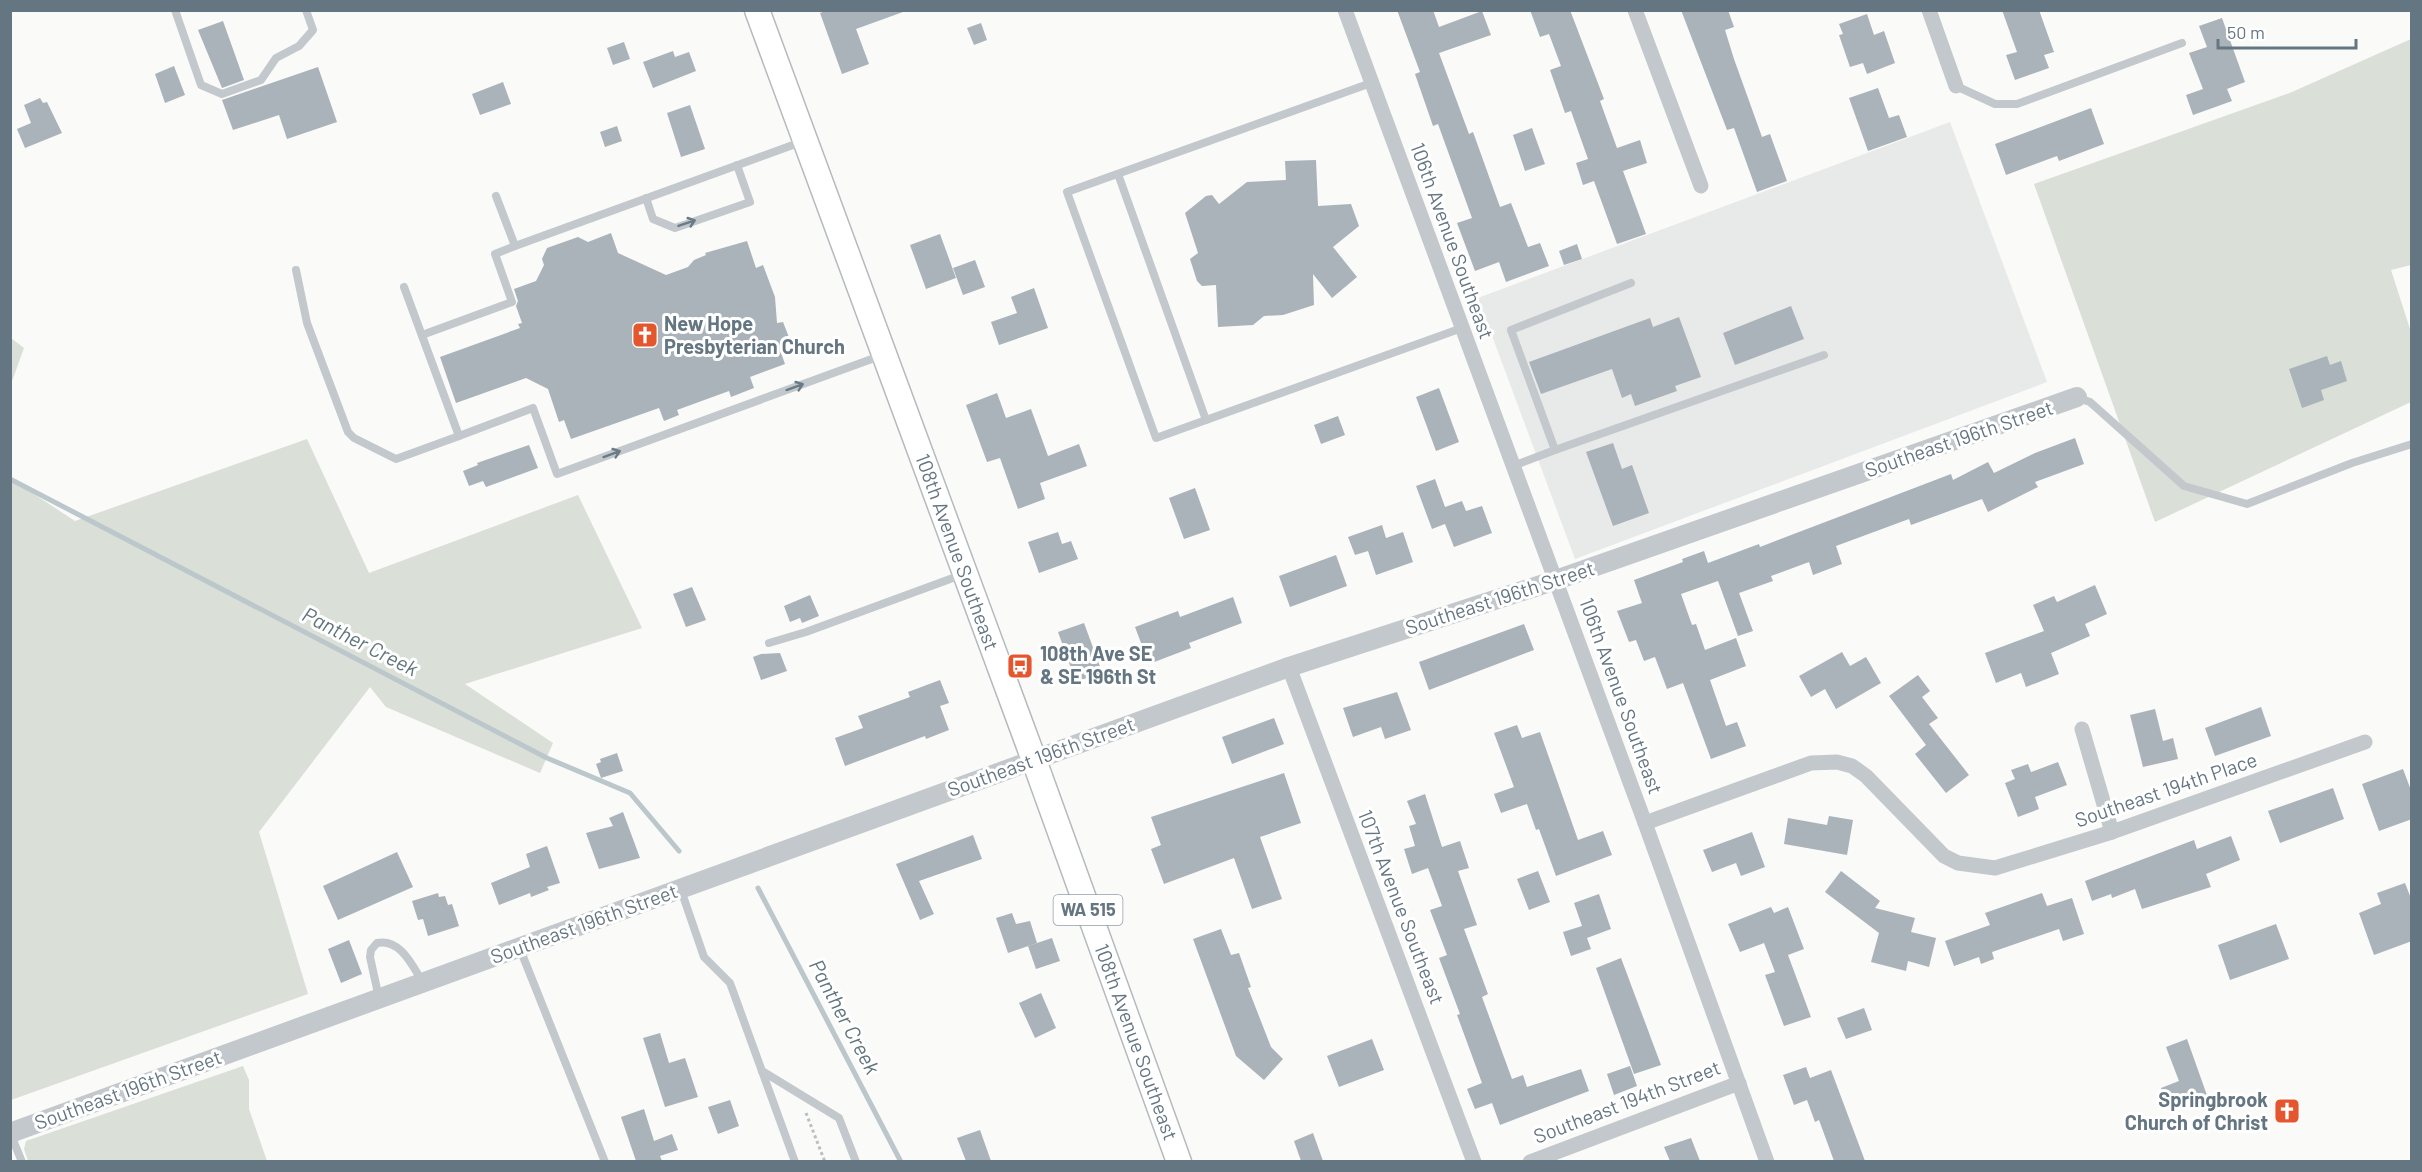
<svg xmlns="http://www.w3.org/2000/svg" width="2422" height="1172" font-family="Barlow,sans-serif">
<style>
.built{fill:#e8e9e9}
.green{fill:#dadfd7}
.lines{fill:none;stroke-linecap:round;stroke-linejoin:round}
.stream{stroke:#bbc7cb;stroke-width:5}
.building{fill:#aab3b9}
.primary-casing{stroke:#b5babe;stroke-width:27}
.path{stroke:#bbbfc2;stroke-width:3;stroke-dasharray:3 3;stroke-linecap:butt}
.service{stroke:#c3c8cc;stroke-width:8}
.minor{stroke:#c3c8cc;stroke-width:15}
.tertiary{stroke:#c3c8cc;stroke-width:20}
.primary{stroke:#fff;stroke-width:24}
.oneway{stroke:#6a7a87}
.labels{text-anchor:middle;stroke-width:6;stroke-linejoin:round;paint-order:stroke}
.shield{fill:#fff;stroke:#939fa8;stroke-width:1.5}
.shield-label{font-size:18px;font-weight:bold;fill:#657683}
.street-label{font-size:20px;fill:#657683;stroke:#fff}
.poi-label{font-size:20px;font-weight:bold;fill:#657683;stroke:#fff;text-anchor:start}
.water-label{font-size:21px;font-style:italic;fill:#60757c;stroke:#fff}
</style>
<rect width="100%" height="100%" fill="#fafaf8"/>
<path class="built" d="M1950,122L2047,382L1575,559L1478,298Z"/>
<g class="green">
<path d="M2411,39V265L2391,270L2411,332V402L2155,522L2034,184L2292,92Z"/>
<path d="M11,338L24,348L11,384Z"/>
<path d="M307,439L369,573L578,495L642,628L465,684L553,743L540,773L386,707L370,687L259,832L308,994L11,1100V479L75,521Z"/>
<path d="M243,1066L249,1080V1109L267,1161H28L24,1149L26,1141Z"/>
</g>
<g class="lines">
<g class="stream">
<path d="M10,479L547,758L630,793L679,851"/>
<path d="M758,888L901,1162"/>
</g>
</g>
<g class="building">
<path d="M828,10H903V12L856,29L869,64L842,74L820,13Z"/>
<path d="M1397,10H1433L1439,27L1482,11L1491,35L1439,53L1469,134L1473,132L1500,207L1511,203L1528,247L1540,243L1549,266L1506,282L1499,262L1475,271L1457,223L1472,218L1438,124L1433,126L1415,74L1420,72Z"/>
<path d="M1530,10H1570L1604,99L1600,101L1617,148L1640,140L1647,163L1623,171L1646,234L1617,244L1594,181L1583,185L1576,163L1588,159L1571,111L1565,113L1550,70L1561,66L1549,34L1540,37Z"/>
<path d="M1681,10H1728L1734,27L1725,30L1734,59L1762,137L1770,134L1787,181L1757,192L1734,128L1727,130Z"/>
<path d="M2002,10H2039L2054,52L2044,55L2049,68L2015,80L2006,55L2017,52Z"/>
<path d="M1867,14L1874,35L1884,31L1895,63L1867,74L1863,63L1850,67L1839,35L1843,34L1839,24Z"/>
<path d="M2222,18L2245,82L2227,89L2232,101L2193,115L2186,95L2203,89L2189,53L2207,47L2199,26Z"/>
<path d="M223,21L244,80L222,88L198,30Z"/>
<path d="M981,23L987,40L974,45L967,28Z"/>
<path d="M624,42L630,59L613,65L607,48Z"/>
<path d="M673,51L675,57L689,52L696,71L653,88L643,62Z"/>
<path d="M174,66L185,95L165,103L155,74Z"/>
<path d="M318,67L337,122L287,139L279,115L233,130L222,100Z"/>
<path d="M503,82L511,104L480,115L472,94Z"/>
<path d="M1878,88L1889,118L1899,115L1907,137L1868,151L1849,98Z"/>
<path d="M40,98L43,103L47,102L62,133L25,148L17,129L31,123L24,105Z"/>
<path d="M690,105L705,149L681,157L667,113Z"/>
<path d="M2091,108L2104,144L2059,161L2057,156L2006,175L1995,144Z"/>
<path d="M617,126L622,141L605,147L600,132Z"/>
<path d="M1532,128L1545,164L1525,171L1513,135Z"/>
<path d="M1316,160L1318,206L1351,204L1359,226L1333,247L1357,277L1332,298L1313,274L1314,305L1283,315L1264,316L1253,325L1218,327L1216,285L1202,286L1197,281L1190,259L1198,253L1185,213L1206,196L1212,195L1219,204L1247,182L1286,180L1285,161Z"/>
<path d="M611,233L618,253L666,275L688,267L694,260L706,255L705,253L747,241L756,268L763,265L775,297L777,323L783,322L792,345L780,350L785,364L750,377L754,388L731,397L729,391L677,410L679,415L664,421L659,408L571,439L564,420L559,422L548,389L526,378L456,403L440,357L520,328L518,324L522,323L516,306L518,301L514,289L536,281L544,265L542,259L547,248L578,237L588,242Z"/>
<path d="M940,234L956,278L926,289L910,245Z"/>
<path d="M1577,244L1582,259L1564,265L1559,251Z"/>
<path d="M975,260L985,287L963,295L953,268Z"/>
<path d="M1034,288L1048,328L999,345L991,322L1017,313L1011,297Z"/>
<path d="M1791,306L1804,339L1735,365L1723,333Z"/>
<path d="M1679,317L1701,377L1675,386L1677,391L1635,406L1631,394L1622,398L1612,369L1541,394L1529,362L1650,318L1653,327Z"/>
<path d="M2327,356L2330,365L2341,361L2347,381L2321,390L2324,400L2302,408L2289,369Z"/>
<path d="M1439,388L1459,442L1436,451L1416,397Z"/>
<path d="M997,393L1006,418L1031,409L1048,456L1079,444L1087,466L1040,483L1045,499L1018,509L1000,458L987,462L966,405Z"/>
<path d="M1338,416L1345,435L1321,444L1314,425Z"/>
<path d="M2075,438L2084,464L2035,482L2038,487L1988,512L1982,499L1911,525L1909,519L1836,546L1842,564L1813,575L1809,562L1771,576L1773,581L1739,593L1753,631L1738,636L1718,581L1681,594L1692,625L1696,624L1705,650L1736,638L1746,666L1710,680L1726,726L1737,722L1746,746L1711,759L1683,683L1667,689L1655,657L1644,661L1636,640L1629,642L1617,611L1642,603L1634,580L1683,562L1682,559L1704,551L1708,563L1759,544L1760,547L1951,474L1953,480L1988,462L1994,473L2035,453Z"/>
<path d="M1613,443L1622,469L1632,465L1649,513L1613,526L1586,452Z"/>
<path d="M529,445L538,468L486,487L483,481L469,486L463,471L478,465L477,463Z"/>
<path d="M1435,479L1445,507L1462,501L1466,511L1482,506L1492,533L1454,547L1445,524L1432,529L1416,486Z"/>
<path d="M1195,488L1210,530L1184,539L1169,498Z"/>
<path d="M1382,525L1386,538L1403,532L1413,562L1376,575L1368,551L1355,555L1348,537Z"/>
<path d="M1058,532L1062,544L1071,541L1078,559L1039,573L1028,542Z"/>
<path d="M1336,555L1347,586L1290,607L1279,576Z"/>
<path d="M2095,585L2107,614L2085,624L2090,636L2051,653L2059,674L2026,687L2021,673L1996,683L1985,653L2044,631L2033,605L2054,596L2057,602Z"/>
<path d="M692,587L706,620L686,627L673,594Z"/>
<path d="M810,595L819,616L802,623L800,618L790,622L784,606Z"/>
<path d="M1233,597L1242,623L1189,643L1191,648L1149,664L1135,627L1178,611L1180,617Z"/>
<path d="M1084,623L1102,672L1076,682L1058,632Z"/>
<path d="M1524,624L1534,650L1429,690L1419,662Z"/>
<path d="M1842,652L1850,666L1866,657L1881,683L1836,709L1825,689L1811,697L1799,676Z"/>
<path d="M780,653L787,671L761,680L753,657L761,654Z"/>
<path d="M1918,675L1930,691L1922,697L1938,718L1929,724L1969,775L1946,793L1915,754L1926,745L1889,696Z"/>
<path d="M940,680L949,703L940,706L949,730L926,739L925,736L845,766L835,738L863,728L858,716L910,697L908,692Z"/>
<path d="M1397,692L1411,730L1385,739L1381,727L1353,737L1343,708Z"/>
<path d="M2261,707L2271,736L2215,756L2205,728Z"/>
<path d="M2155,709L2163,741L2173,738L2178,759L2143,767L2130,715Z"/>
<path d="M1274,718L1284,744L1232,764L1222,737Z"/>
<path d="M1517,725L1522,738L1540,732L1578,840L1603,831L1612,855L1556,876L1539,829L1536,830L1527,804L1501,813L1494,794L1514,787L1494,733Z"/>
<path d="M617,753L623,771L601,778L596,764L601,762L600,759Z"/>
<path d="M2058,762L2067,785L2035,797L2039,809L2018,817L2005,783L2015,779L2011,770L2028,764L2031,772Z"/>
<path d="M2403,769L2412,793V819L2379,831L2362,784Z"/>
<path d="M1284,773L1301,823L1260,837L1282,899L1252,909L1234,858L1164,884L1151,849L1161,845L1151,817Z"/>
<path d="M2333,788L2344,819L2280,843L2268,811Z"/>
<path d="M1425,794L1442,847L1460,841L1469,868L1458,871L1477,925L1464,929L1488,994L1482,997L1512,1079L1523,1075L1527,1087L1581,1069L1589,1091L1500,1125L1492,1103L1475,1109L1467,1089L1482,1083L1457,1015L1460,1014L1439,958L1447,955L1430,910L1442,906L1428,868L1412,874L1404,849L1415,846L1409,826L1416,824L1407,801Z"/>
<path d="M623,812L640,858L599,869L586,833L613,826L609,818Z"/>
<path d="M1829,816L1853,820L1847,855L1784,844L1788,818L1827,825Z"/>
<path d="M1752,832L1765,867L1741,876L1736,863L1712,872L1703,850Z"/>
<path d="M973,835L982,859L919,881L934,914L920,920L896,864Z"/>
<path d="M2231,836L2240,860L2206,874L2211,887L2142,909L2135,889L2112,898L2111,894L2092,901L2085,881L2194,840L2197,849Z"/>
<path d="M547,846L560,883L547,887L549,890L531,897L530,893L499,905L491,883L530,867L526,854Z"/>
<path d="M397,852L413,887L338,920L323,886Z"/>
<path d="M1538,871L1550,902L1529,910L1517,879Z"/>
<path d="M1841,871L1880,901L1875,908L1915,918L1911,932L1936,938L1929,967L1908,961L1906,971L1871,962L1879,933L1825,892Z"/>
<path d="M2405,883L2412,901V941L2374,955L2359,913L2381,904L2377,893Z"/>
<path d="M438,893L439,897L445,896L448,905L452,904L459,926L428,936L423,919L418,920L412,901Z"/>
<path d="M2042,893L2047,906L2072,898L2084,934L2063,941L2059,929L1992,952L1994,959L1981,964L1979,957L1954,966L1945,941L1990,925L1985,913Z"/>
<path d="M1599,894L1611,929L1587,938L1591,949L1571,956L1563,932L1582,926L1574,903Z"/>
<path d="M1771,907L1774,913L1788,907L1804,949L1788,955L1811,1017L1784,1026L1765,975L1775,972L1764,943L1740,952L1728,924Z"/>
<path d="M1012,913L1016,924L1030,921L1037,943L1008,953L996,918Z"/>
<path d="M2276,924L2289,959L2230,980L2218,945Z"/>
<path d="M1221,929L1231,955L1239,953L1251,987L1248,988L1271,1047L1283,1059L1264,1080L1236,1056L1193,939Z"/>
<path d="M1052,938L1060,961L1036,969L1028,946Z"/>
<path d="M349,940L362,974L341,983L328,949Z"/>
<path d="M1621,958L1661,1065L1634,1074L1596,968Z"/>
<path d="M1041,993L1056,1028L1035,1038L1019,1003Z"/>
<path d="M1864,1008L1872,1030L1846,1039L1837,1018Z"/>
<path d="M660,1033L669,1063L685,1058L698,1097L665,1107L643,1038Z"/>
<path d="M1372,1039L1384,1070L1339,1087L1327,1056Z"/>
<path d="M2187,1039L2209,1101L2191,1108L2187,1098L2167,1105L2161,1088L2179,1081L2166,1047Z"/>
<path d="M1630,1066L1637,1086L1614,1095L1607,1074Z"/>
<path d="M1806,1067L1810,1078L1831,1070L1865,1161H1834L1819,1120L1815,1122L1807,1100L1794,1105L1783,1075Z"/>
<path d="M730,1100L739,1126L718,1134L708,1107Z"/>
<path d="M644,1109L654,1141L672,1134L678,1150L660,1156L662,1161H636L621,1117Z"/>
<path d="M980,1130L991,1161H966L957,1138Z"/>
<path d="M1313,1133L1323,1161H1301L1294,1141Z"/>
<path d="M1691,1138L1700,1161H1670L1664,1147Z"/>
</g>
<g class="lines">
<defs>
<path id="primary" d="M757,10L1034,760L1179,1162"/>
</defs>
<use href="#primary" class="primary-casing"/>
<path class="path" d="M806,1113L825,1162"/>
<g class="service">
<path d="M175,10L201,85L222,94L261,80L276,58L299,46L313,30L306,10"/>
<path d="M1371,83L1067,192L1156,438L1462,328"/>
<path d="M1956,86L1995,104H2017L2182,43"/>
<path d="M1118,174L1206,420"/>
<path d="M646,198L653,219L675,228L750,202L737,165"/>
<path d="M515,246L801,142"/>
<path d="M296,270L307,323L348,432L354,438L396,459L459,436"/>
<path d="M404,287L459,436L533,408L557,474L880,356"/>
<path d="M422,335L512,302L495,254L515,246L496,196"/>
<path d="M2078,398L2090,402L2184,486L2247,504L2352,463L2412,444"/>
<path d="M1555,450L1824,355"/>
<path d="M1513,466L1555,450L1511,330L1631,283"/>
<path d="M769,643L806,632L961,575"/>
<path d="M681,890L704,957L730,983L795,1162"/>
<path d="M520,949L605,1162"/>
<path d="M379,998L370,957L371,950L377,943C400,938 412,965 422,981"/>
<path d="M762,1071L839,1118L856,1162"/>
<path d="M11,1135L22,1162"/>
</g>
<g class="minor">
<path d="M1345,10L1645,823L1767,1162"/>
<path d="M1635,10L1701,186"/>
<path d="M1929,10L1956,86"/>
<path d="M1289,667L1474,1162"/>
<path d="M2082,729L2112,832"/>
<path d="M1645,823L1811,763L1837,762L1852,766L1866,776L1944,856L1958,863L1995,868L2112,832L2365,742"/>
<path d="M1530,1162L1739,1083"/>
</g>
<path class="tertiary" d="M10,1133L1289,667L1556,580L2077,397"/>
<use href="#primary" class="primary"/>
</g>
<defs><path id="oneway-shaft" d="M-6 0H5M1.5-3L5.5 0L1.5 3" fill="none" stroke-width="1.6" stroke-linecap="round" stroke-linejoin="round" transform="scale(1.5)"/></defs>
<g class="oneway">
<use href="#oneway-shaft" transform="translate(687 223) rotate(-19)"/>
<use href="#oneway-shaft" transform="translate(795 387) rotate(-20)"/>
<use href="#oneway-shaft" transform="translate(612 454) rotate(-20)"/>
</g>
<defs>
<symbol id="church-square" viewBox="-11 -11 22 22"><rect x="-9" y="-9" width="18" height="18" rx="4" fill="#e4572e" stroke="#fff"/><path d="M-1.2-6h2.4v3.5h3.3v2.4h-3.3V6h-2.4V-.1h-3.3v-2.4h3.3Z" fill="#fff"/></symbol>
<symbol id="bus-square" viewBox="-11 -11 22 22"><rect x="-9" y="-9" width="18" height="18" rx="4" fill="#e4572e" stroke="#fff"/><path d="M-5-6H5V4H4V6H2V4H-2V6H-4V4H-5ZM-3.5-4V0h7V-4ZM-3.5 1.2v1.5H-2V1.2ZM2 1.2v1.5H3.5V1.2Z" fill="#fff"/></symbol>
</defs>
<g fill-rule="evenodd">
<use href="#church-square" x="630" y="320" width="30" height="30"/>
<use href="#bus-square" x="1005" y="651" width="30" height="30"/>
<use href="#church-square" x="2272" y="1096" width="30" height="30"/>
</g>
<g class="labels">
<rect class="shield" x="1053.5" y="895" width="69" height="30" rx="4.5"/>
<g class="shield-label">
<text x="1088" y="916">WA 515</text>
</g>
<g class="street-label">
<text transform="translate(1452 241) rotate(70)" y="7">106th Avenue Southeast</text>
<text transform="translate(1959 439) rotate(-19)" y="7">Southeast 196th Street</text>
<text transform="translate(957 552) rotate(70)" y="7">108th Avenue Southeast</text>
<text transform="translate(1500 598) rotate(-18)" y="7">Southeast 196th Street</text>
<text transform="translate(1621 696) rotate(70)" y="7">106th Avenue Southeast</text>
<text transform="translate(1041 757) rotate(-20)" y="7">Southeast 196th Street</text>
<text transform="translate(2166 790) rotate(-19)" y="7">Southeast 194th Place</text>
<text transform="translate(1401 907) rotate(69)" y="7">107th Avenue Southeast</text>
<text transform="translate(584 924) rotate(-20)" y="7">Southeast 196th Street</text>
<text transform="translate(1136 1042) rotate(70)" y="7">108th Avenue Southeast</text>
<text transform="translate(128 1090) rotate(-20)" y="7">Southeast 196th Street</text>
<text transform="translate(1627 1102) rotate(-21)" y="7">Southeast 194th Street</text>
</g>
<g class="poi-label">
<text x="664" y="331">New Hope<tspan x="664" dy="23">Presbyterian Church</tspan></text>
<text x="1040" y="661">108th Ave SE<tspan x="1040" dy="23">&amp; SE 196th St</tspan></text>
<text x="2268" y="1107" text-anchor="end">Springbrook<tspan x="2268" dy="23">Church of Christ</tspan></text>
</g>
<g class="water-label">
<text transform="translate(360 642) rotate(27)" y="7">Panther Creek</text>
<text transform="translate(844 1017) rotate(62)" y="7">Panther Creek</text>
</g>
</g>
<rect width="2422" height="1172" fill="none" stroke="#657683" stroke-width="24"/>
<path d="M2218 39v9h138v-9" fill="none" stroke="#657683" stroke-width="3"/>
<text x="2227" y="39" font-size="18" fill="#657683" stroke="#ffffff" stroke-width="4.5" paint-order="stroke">50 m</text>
</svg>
